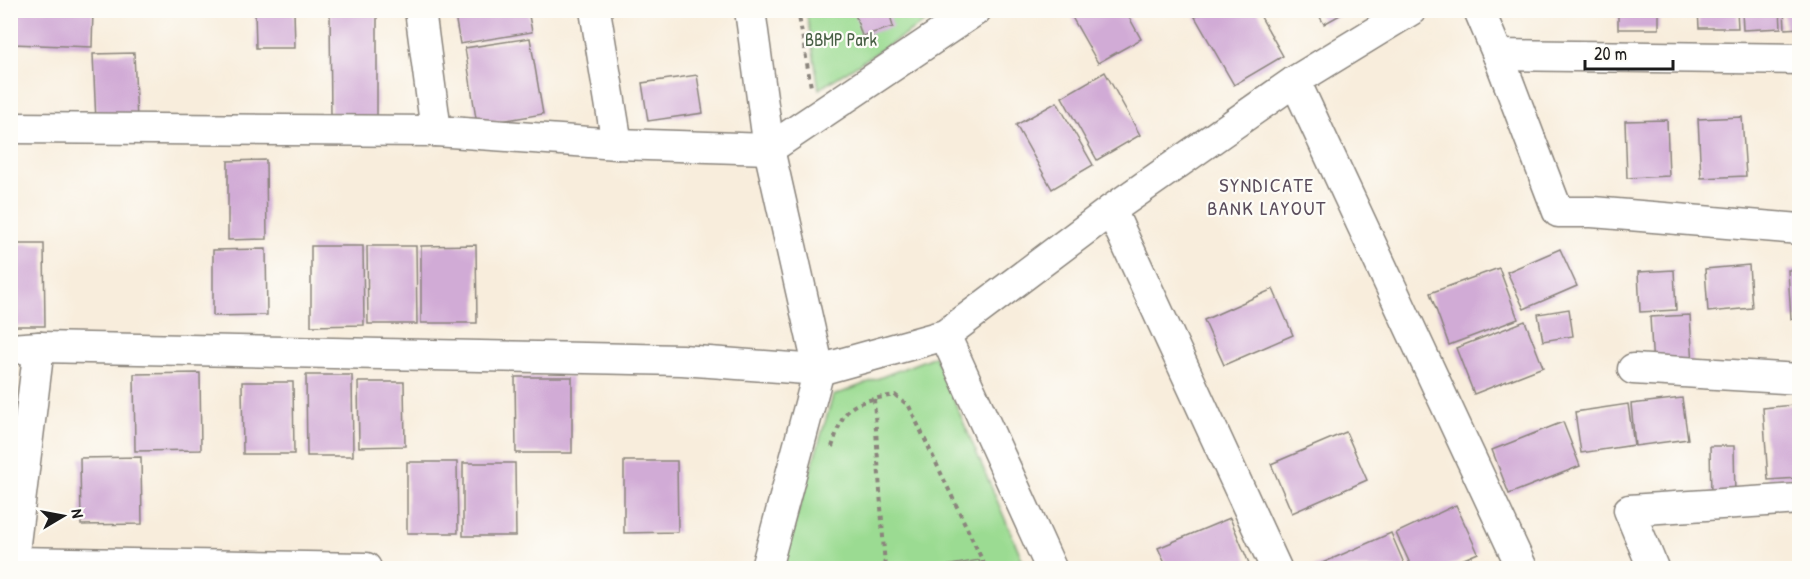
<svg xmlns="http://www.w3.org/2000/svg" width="1810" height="579" font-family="'Patrick Hand',sans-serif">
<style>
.green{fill:#9bdb92;stroke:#5c7c57;stroke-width:1.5}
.building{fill:#d1abd6}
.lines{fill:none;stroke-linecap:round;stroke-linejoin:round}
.street-casing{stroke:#8a847c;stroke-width:33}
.path{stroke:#8a847c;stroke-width:4;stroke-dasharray:4.5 4.5;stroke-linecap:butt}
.street{stroke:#fff;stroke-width:30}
.labels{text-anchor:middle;stroke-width:4.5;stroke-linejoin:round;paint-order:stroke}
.park-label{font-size:18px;fill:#485f45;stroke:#fdfcf7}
.neighbourhood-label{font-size:20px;letter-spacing:1.5px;fill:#5b4e5d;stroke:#fdfcf7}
</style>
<rect width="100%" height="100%" fill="#fdfcf7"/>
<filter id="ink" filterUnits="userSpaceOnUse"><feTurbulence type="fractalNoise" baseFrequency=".0167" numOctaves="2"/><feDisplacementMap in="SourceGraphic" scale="12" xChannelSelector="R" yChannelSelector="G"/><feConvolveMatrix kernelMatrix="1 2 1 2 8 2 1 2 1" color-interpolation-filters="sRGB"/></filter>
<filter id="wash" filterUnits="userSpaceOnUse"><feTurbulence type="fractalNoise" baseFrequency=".008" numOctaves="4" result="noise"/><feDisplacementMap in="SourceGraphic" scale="24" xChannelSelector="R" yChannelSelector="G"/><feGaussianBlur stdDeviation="1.35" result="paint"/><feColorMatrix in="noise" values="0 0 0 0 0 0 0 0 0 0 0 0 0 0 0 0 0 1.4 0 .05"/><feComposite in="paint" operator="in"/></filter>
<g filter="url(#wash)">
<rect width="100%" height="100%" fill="#f8eddc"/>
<g class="green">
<path d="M806,10L943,11L819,89Z"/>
<path d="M935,356L1026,568H781L833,396Z"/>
</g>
<g id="blocks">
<g class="building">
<path d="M13,10H93L92,47L12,44Z"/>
<path d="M255,10H294L295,48H256Z"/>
<path d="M330,10H377V118H331Z"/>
<path d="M454,10H528L532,32L460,44Z"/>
<path d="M889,10L893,27L862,36L854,11Z"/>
<path d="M1068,10H1125L1141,39L1098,63Z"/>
<path d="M1207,10H1257L1283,56L1234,85L1195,17Z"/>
<path d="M1316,10H1349L1324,24Z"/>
<rect x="1618" y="10" width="41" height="19"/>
<path d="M1698,10H1737L1738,28H1699Z"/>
<path d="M1742,10H1780L1781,28L1743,30Z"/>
<path d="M1784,10H1800V28L1785,29Z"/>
<path d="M530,38L543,114L477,125L465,48Z"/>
<path d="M134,53L137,121L96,122L93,54Z"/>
<path d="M1105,72L1140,135L1097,160L1062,97Z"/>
<path d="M697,75L703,113L648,121L642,83Z"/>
<path d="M1057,102L1093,165L1052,189L1016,125Z"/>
<path d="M1742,117L1746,176L1701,178L1698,119Z"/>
<path d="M1667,120L1669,176L1627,178L1625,121Z"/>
<path d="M266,160L267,239L228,240V161Z"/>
<path d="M10,244H44L45,326H10Z"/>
<path d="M476,245L477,323H421V246Z"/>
<path d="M311,246H363L364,325L311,326Z"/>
<path d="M367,246H416L417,324H368Z"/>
<path d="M266,249L267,315L213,316V250Z"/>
<path d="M1560,249L1577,286L1524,309L1507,272Z"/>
<path d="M1749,265L1752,308L1708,312L1705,269Z"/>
<path d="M1499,268L1518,319L1449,345L1430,293Z"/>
<path d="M1674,270L1676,310L1640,312L1638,272Z"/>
<path d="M1788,270H1800V318L1791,319Z"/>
<path d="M1273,289L1293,335L1224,365L1204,320Z"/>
<path d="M1569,309L1573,336L1543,341L1538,314Z"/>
<path d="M1690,315L1693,365L1653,367L1650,317Z"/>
<path d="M1525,321L1543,367L1474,394L1456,348Z"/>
<path d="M200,373L201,450L135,451L134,374Z"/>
<path d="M306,375H352L353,456H307Z"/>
<path d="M515,377H572V453H516Z"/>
<path d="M242,382H293L294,454H243Z"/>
<path d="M358,382H404L405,446L359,447Z"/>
<path d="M1682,398L1688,439L1635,446L1631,404Z"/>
<path d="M1628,404L1634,445L1581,453L1575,412Z"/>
<path d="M1793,405L1799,478L1768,480L1763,408Z"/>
<path d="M1563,422L1580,466L1509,494L1492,450Z"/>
<path d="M1346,432L1367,480L1292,513L1271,464Z"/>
<path d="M1710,446H1734L1735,496H1711Z"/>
<path d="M141,457L142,524L81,525L80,458Z"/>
<path d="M624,461H677L678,532L624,533Z"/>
<path d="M407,462H457L458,533H407Z"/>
<path d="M463,463H515L516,536H463Z"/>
<path d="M1456,505L1478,553L1443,568H1412L1396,533Z"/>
<path d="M1230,518L1251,568H1167L1158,548Z"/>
<path d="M1391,533L1406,568H1311Z"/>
<path d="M979,560L981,568H940V567Z"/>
</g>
</g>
</g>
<g filter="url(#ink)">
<use href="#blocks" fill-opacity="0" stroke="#8a847c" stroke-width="1.5"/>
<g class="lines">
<defs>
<g id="street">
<path d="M420,10L436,131"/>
<path d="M595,10L617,144"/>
<path d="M750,10L769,149L819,370L766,568"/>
<path d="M1479,10L1498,55L1558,212H1592L1800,229"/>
<path d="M1498,55L1800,59"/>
<path d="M1295,81L1411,10"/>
<path d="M10,128L436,131L617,144L769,149L976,10"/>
<path d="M1111,210L1276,568"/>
<path d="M945,335L1051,568"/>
<path d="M10,349L39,347L682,360L819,370L945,335L1111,210L1295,81L1522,568"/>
<path d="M1633,369L1800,379"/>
<path d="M13,562L366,568"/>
<path d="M12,568L39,347"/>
<path d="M1653,568L1629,510L1800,499"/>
</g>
</defs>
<use href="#street" class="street-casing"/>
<g class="path">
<path d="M798,10L811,87"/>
<path d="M874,399L885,568"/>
<path d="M832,447C836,435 840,418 850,409C860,400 883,397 895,395L909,406L986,568"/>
</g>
<use href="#street" class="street"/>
</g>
</g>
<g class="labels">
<g class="park-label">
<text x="841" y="46">BBMP Park</text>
</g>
<g class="neighbourhood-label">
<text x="1267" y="192">SYNDICATE<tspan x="1267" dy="23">BANK LAYOUT</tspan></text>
</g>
</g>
<rect width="1810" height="579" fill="none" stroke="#fdfcf7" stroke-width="36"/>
<g transform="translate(63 516) rotate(80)" stroke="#fdfcf7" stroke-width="4.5" paint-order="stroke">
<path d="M0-4.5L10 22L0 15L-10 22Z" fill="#1c1c1c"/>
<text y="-9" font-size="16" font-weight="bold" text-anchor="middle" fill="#1c1c1c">N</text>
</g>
<path d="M1585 60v9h88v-9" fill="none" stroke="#1c1c1c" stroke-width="3"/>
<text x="1594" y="60" font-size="18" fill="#1c1c1c" stroke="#fdfcf7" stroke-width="4.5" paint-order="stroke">20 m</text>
</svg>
